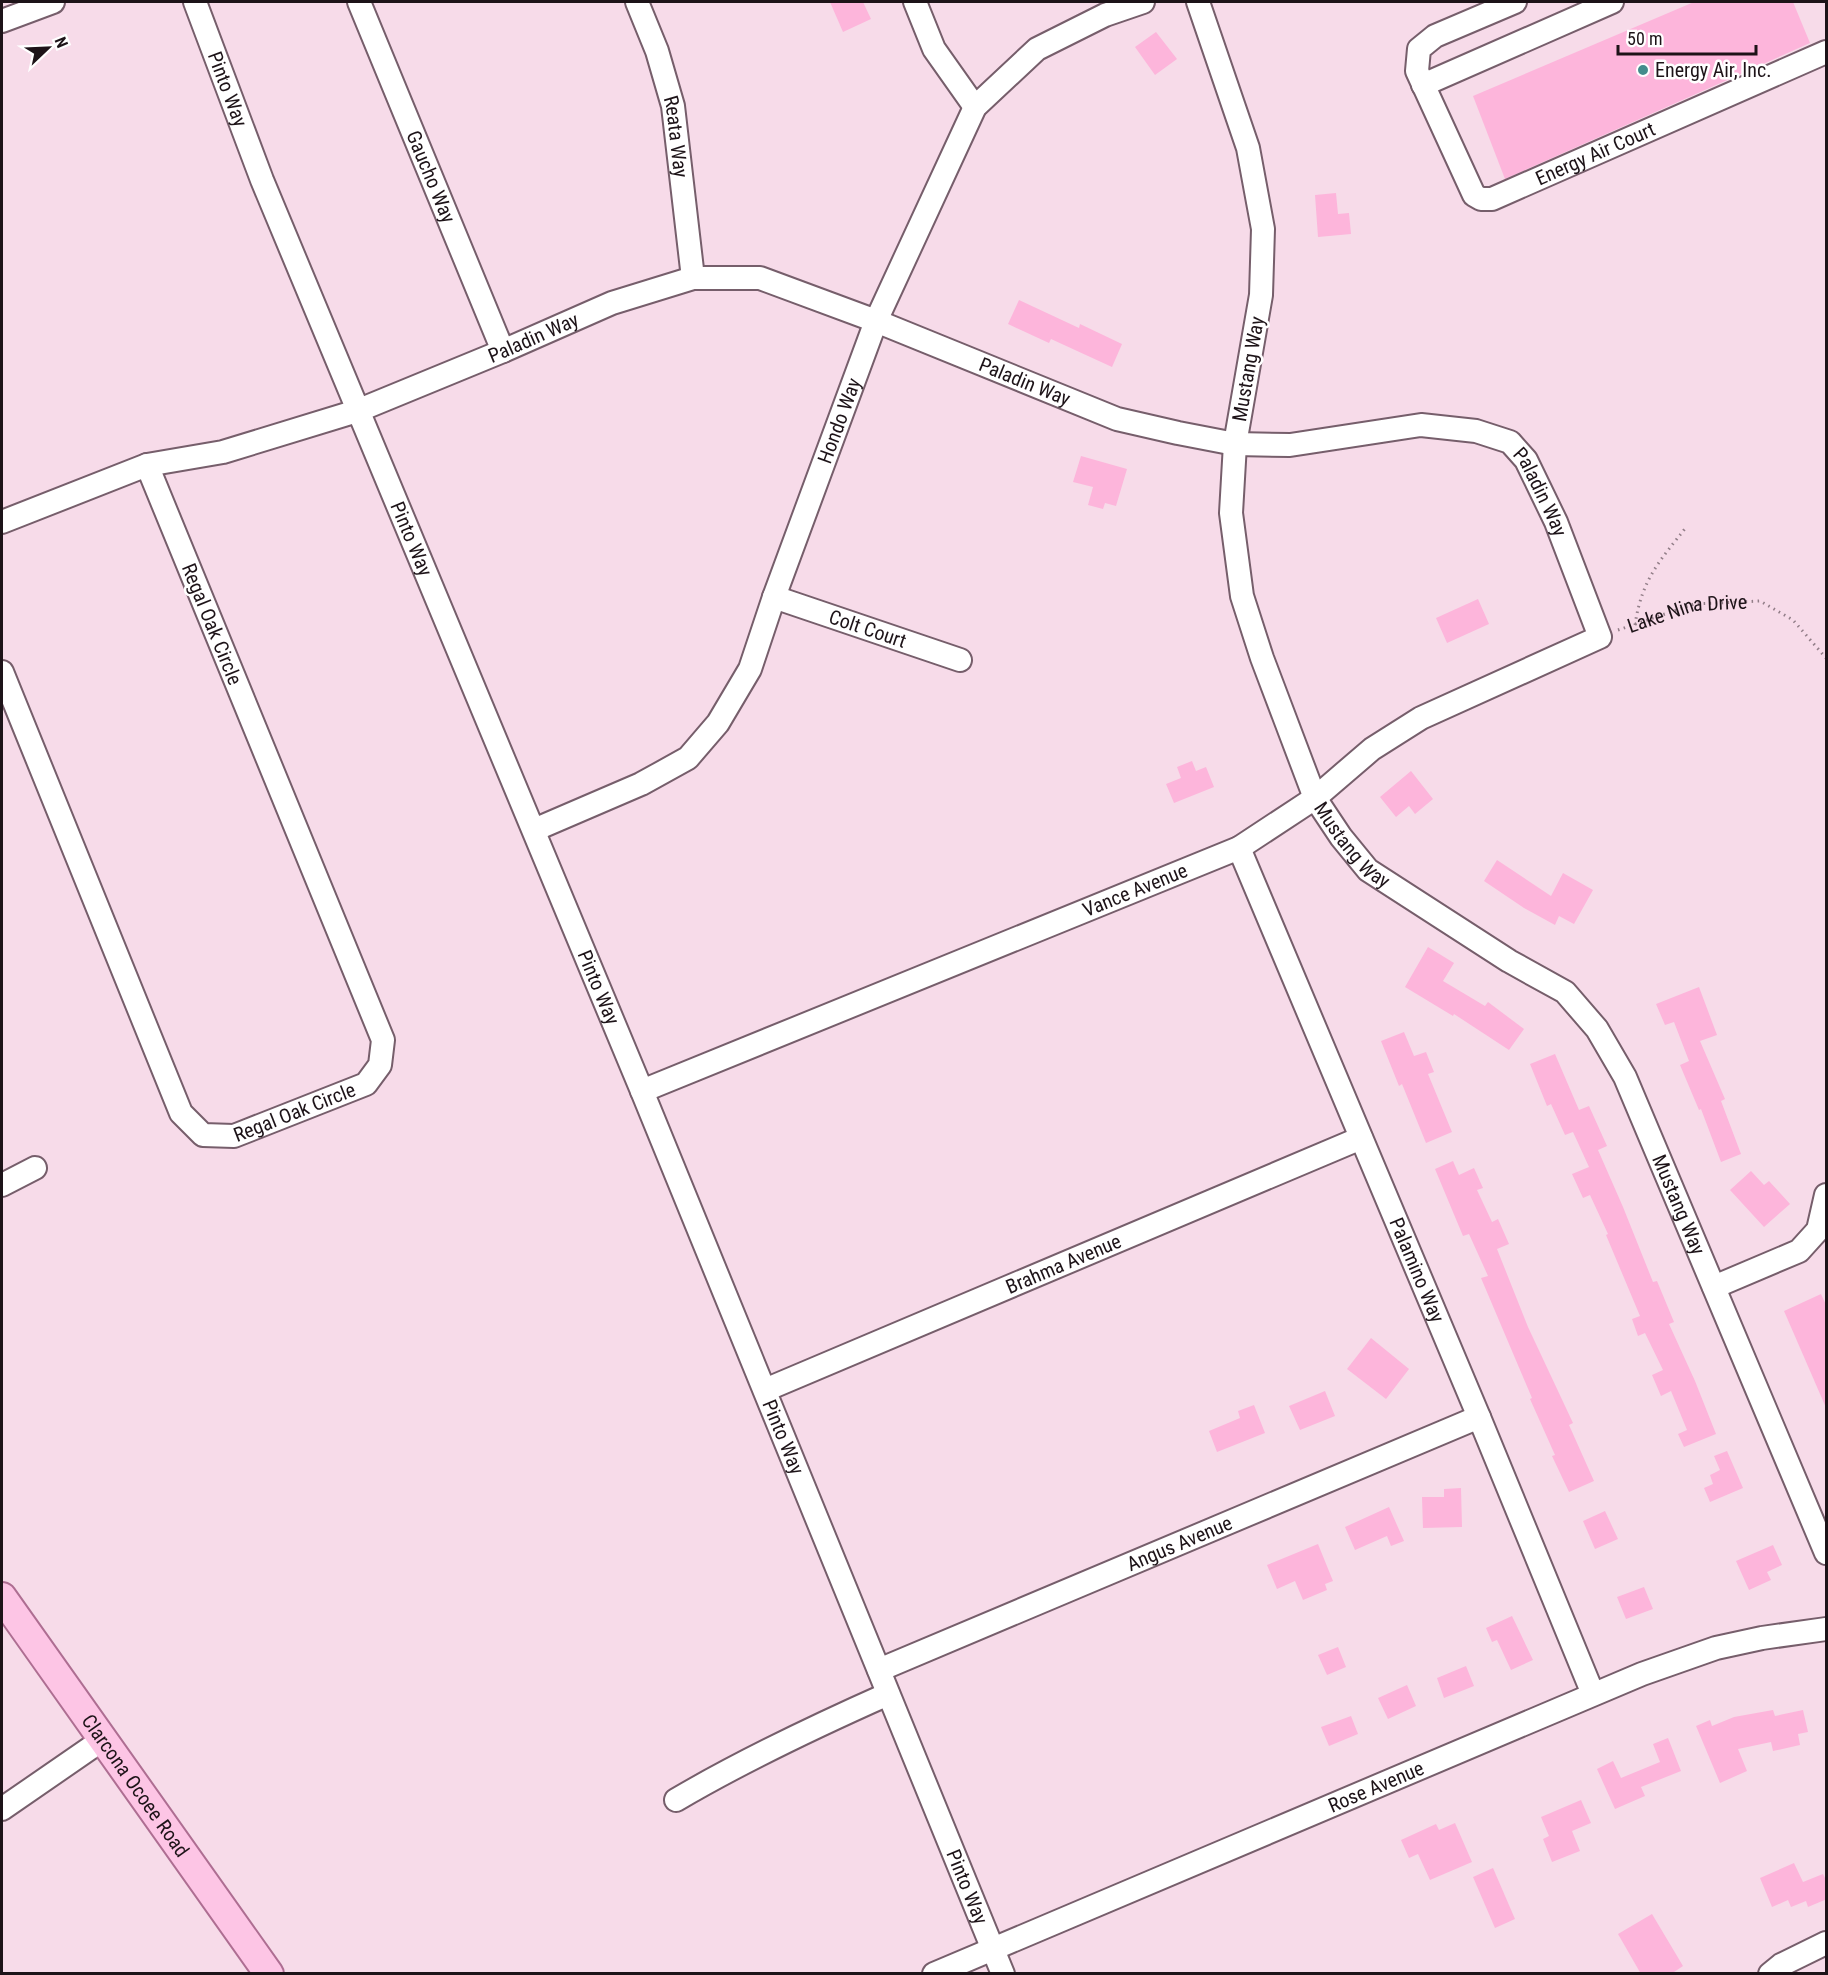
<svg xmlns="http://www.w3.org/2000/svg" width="1828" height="1975" font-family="'Roboto Condensed',sans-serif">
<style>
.building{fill:#fdb5db}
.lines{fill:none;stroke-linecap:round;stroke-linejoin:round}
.minor-casing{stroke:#765e6b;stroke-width:26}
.major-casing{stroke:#ae6e92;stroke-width:32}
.path{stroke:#927e88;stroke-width:3;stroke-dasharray:1.5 4.5;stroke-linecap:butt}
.minor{stroke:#fff;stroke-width:22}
.major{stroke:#fdc5e5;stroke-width:28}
.poi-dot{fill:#448c8c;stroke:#fff;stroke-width:2}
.labels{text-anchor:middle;stroke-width:5;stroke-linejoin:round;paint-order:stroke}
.poi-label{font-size:20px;fill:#1d1318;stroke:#fff;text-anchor:start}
.street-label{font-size:20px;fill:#1d1318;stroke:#fff}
</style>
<rect width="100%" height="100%" fill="#f7dbe9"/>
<g class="building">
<path d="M830,2H863L871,19L843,32Z"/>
<path d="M1694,2H1793L1810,43L1505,179L1473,96Z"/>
<path d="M1156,32L1177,59L1155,75L1135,47Z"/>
<path d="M1336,193L1338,214L1349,213L1351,234L1318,237L1315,195Z"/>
<path d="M1019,300L1079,328L1080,324L1122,344L1112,367L1051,339L1049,343L1008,324Z"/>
<path d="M1081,456L1127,469L1116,506L1105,503L1103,509L1088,505L1093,487L1073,482Z"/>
<path d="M1478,599L1489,624L1447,643L1436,618Z"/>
<path d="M1192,761L1196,771L1206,767L1214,787L1174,803L1166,784L1181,778L1177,767Z"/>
<path d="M1411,771L1433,799L1415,814L1409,806L1396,817L1380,797Z"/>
<path d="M1497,860L1551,896L1563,873L1593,890L1574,924L1559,916L1555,925L1524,908L1484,881Z"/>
<path d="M1428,947L1454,963L1443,981L1485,1006L1488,1002L1524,1029L1509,1050L1454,1014L1453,1016L1405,987Z"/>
<path d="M1699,987L1717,1035L1700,1041L1725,1099L1721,1101L1741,1154L1721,1162L1701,1109L1699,1110L1680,1065L1689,1061L1674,1022L1665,1025L1656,1004Z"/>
<path d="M1404,1032L1414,1056L1426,1052L1434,1072L1428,1074L1452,1132L1426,1143L1402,1084L1399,1086L1381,1041Z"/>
<path d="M1555,1054L1579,1110L1589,1106L1607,1146L1598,1150L1623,1207L1653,1282L1657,1281L1674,1322L1669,1324L1695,1381L1716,1434L1684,1447L1678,1434L1687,1430L1671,1391L1661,1396L1652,1375L1663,1370L1645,1333L1638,1336L1632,1319L1640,1316L1606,1235L1608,1234L1590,1195L1583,1198L1572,1174L1589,1167L1573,1132L1565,1135L1551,1104L1547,1106L1530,1064Z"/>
<path d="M1453,1161L1459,1175L1474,1168L1483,1188L1477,1190L1492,1222L1498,1219L1509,1244L1497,1249L1528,1327L1573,1423L1569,1425L1594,1481L1569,1492L1552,1456L1555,1455L1530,1399L1532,1398L1481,1278L1488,1276L1469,1234L1463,1236L1435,1169Z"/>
<path d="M1751,1171L1764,1185L1769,1181L1790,1204L1764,1227L1730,1190Z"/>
<path d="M1821,1294L1827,1307V1410L1784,1311Z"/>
<path d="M1371,1338L1409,1369L1386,1399L1347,1369Z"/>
<path d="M1325,1391L1335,1416L1300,1430L1289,1406Z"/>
<path d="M1254,1405L1265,1433L1217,1452L1209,1431L1240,1418L1238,1411Z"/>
<path d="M1727,1451L1743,1488L1710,1502L1704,1488L1713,1484L1710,1475L1720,1470L1714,1456Z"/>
<path d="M1461,1488L1462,1527L1423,1528L1422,1497H1444V1489Z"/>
<path d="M1389,1507L1404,1541L1391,1546L1387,1536L1355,1550L1345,1527Z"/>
<path d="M1605,1511L1618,1539L1595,1549L1583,1521Z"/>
<path d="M1318,1544L1333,1581L1325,1584L1327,1590L1303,1600L1295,1581L1277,1589L1267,1565Z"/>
<path d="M1773,1545L1782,1565L1767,1572L1771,1580L1749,1590L1736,1561Z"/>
<path d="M1644,1587L1653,1609L1626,1619L1617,1597Z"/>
<path d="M1512,1616L1533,1660L1511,1670L1497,1640L1492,1642L1486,1628Z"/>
<path d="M1338,1647L1346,1667L1327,1675L1318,1655Z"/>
<path d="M1466,1666L1474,1686L1444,1698L1437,1678Z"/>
<path d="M1407,1685L1416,1706L1388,1719L1378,1698Z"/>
<path d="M1773,1710L1775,1716L1803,1710L1808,1732L1798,1734L1800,1745L1773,1751L1771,1742L1738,1749L1747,1771L1720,1783L1696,1726L1710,1720L1712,1726L1734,1717Z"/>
<path d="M1351,1716L1358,1734L1329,1746L1321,1727Z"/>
<path d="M1668,1738L1681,1771L1641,1787L1645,1796L1615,1809L1597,1769L1613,1761L1621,1778L1660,1762L1653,1744Z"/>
<path d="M1581,1800L1591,1823L1572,1831L1580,1851L1552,1862L1543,1839L1549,1836L1541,1817Z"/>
<path d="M1455,1823L1472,1862L1430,1880L1418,1854L1409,1858L1401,1840L1436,1824L1439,1830Z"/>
<path d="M1794,1863L1803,1882L1823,1874L1827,1882V1899L1808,1907L1806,1901L1791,1907L1788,1900L1772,1907L1760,1878Z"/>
<path d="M1493,1868L1515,1919L1495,1928L1473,1877Z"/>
<path d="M1652,1914L1683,1966L1671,1974H1641L1618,1934Z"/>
</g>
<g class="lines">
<defs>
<g id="minor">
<path id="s2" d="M195,2L262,180L642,1091L1003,1974"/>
<path id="s3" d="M359,2L503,351"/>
<path id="s4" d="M637,2L657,51L673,106L693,278"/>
<path d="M915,2L934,49L975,107"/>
<path id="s5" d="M1198,2L1248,148L1263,229L1261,295L1235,444L1231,513L1242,596L1262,658L1315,798L1341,837L1368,870L1509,961L1565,992L1597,1029L1625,1077L1826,1553"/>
<path id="s6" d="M1515,2L1435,36L1419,49L1417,71L1474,195L1481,199H1492L1826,52"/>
<path d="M2,21L53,2"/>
<path d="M1423,85L1612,2"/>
<path id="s7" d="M2,522L147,465L223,452L357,411L503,351L612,303L693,278H760L876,321L1117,419L1178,433L1235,444L1290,445L1421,425L1476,431L1510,442L1526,460L1556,522L1600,637L1421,718L1372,749L1315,798L1239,848L642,1091"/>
<path id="s8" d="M774,597L960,660"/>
<path id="s9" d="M2,672L181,1113L203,1135L234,1136L366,1084L380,1065L383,1040L147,465"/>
<path id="s10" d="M534,830L641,784L688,758L718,723L750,669L774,597L876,321L975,107L1037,49L1105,15L1143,2"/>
<path id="s11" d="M1239,848L1479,1417L1593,1694"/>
<path d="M2,1185L35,1168"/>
<path d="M1714,1287L1799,1251L1818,1230L1826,1195"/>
<path id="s12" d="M765,1390L1361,1138"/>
<path id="s13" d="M879,1670L1479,1417"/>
<path d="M676,1800C744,1760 816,1726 888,1694"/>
<path d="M2,1809L102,1740"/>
<path id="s14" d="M934,1974L1642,1674L1716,1648L1762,1638L1826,1629"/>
<path d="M1770,1974L1781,1965L1826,1943"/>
</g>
<g id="major">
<path id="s15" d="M2,1597L269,1974"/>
</g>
</defs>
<use href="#minor" class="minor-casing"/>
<use href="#major" class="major-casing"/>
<g class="path">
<path d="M1635,625C1642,578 1660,561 1687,526"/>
<path id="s1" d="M1618,630L1694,604L1760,601L1793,620L1826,658"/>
</g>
<use href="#minor" class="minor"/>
<use href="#major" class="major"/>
</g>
<circle class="poi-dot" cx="1643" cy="70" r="6"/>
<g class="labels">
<g class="poi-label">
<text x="1655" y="77">Energy Air, Inc.</text>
</g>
<g class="street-label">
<text dy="7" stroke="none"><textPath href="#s2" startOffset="93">Pinto Way</textPath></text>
<text dy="7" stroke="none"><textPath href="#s4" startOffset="141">Reata Way</textPath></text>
<text dy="7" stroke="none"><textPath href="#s6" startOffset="398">Energy Air Court</textPath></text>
<text dy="7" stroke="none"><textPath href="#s3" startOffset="189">Gaucho Way</textPath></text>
<text dy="7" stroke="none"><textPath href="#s7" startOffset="564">Paladin Way</textPath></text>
<text transform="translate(1248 369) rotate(-80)" y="7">Mustang Way</text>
<text dy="7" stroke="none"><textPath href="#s7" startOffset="1086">Paladin Way</textPath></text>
<text dy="7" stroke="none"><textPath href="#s10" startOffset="543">Hondo Way</textPath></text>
<text dy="7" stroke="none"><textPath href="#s7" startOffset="1644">Paladin Way</textPath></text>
<text dy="7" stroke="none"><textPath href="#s2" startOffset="579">Pinto Way</textPath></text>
<text dy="7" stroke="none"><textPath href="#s1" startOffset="72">Lake Nina Drive</textPath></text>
<text transform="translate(212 624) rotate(68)" y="7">Regal Oak Circle</text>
<text dy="7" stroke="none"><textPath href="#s8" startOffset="99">Colt Court</textPath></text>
<text dy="7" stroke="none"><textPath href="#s5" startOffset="882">Mustang Way</textPath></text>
<text transform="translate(1135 890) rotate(-22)" y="7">Vance Avenue</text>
<text dy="7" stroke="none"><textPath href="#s2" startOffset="1065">Pinto Way</textPath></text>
<text dy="7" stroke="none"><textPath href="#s9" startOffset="603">Regal Oak Circle</textPath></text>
<text dy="7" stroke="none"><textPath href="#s5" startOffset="1386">Mustang Way</textPath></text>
<text dy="7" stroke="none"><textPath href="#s12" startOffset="324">Brahma Avenue</textPath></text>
<text dy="7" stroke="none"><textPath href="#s11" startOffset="458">Palamino Way</textPath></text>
<text dy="7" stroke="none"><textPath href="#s2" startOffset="1551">Pinto Way</textPath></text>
<text dy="7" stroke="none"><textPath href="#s13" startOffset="326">Angus Avenue</textPath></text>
<text dy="7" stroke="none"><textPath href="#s15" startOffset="231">Clarcona Ocoee Road</textPath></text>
<text dy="7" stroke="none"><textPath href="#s14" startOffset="480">Rose Avenue</textPath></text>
<text dy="7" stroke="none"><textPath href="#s2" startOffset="2037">Pinto Way</textPath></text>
</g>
</g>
<rect width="1828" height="1975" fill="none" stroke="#1d1318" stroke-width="6"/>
<g transform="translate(48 48) rotate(67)" stroke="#ffffff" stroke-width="4.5" paint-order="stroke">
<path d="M0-4.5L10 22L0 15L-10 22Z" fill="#1d1318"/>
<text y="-9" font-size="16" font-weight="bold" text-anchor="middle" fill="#1d1318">N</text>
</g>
<path d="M1618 45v9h138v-9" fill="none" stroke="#1d1318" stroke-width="3"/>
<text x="1627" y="45" font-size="18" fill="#1d1318" stroke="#ffffff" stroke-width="4.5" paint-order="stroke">50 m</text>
</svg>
